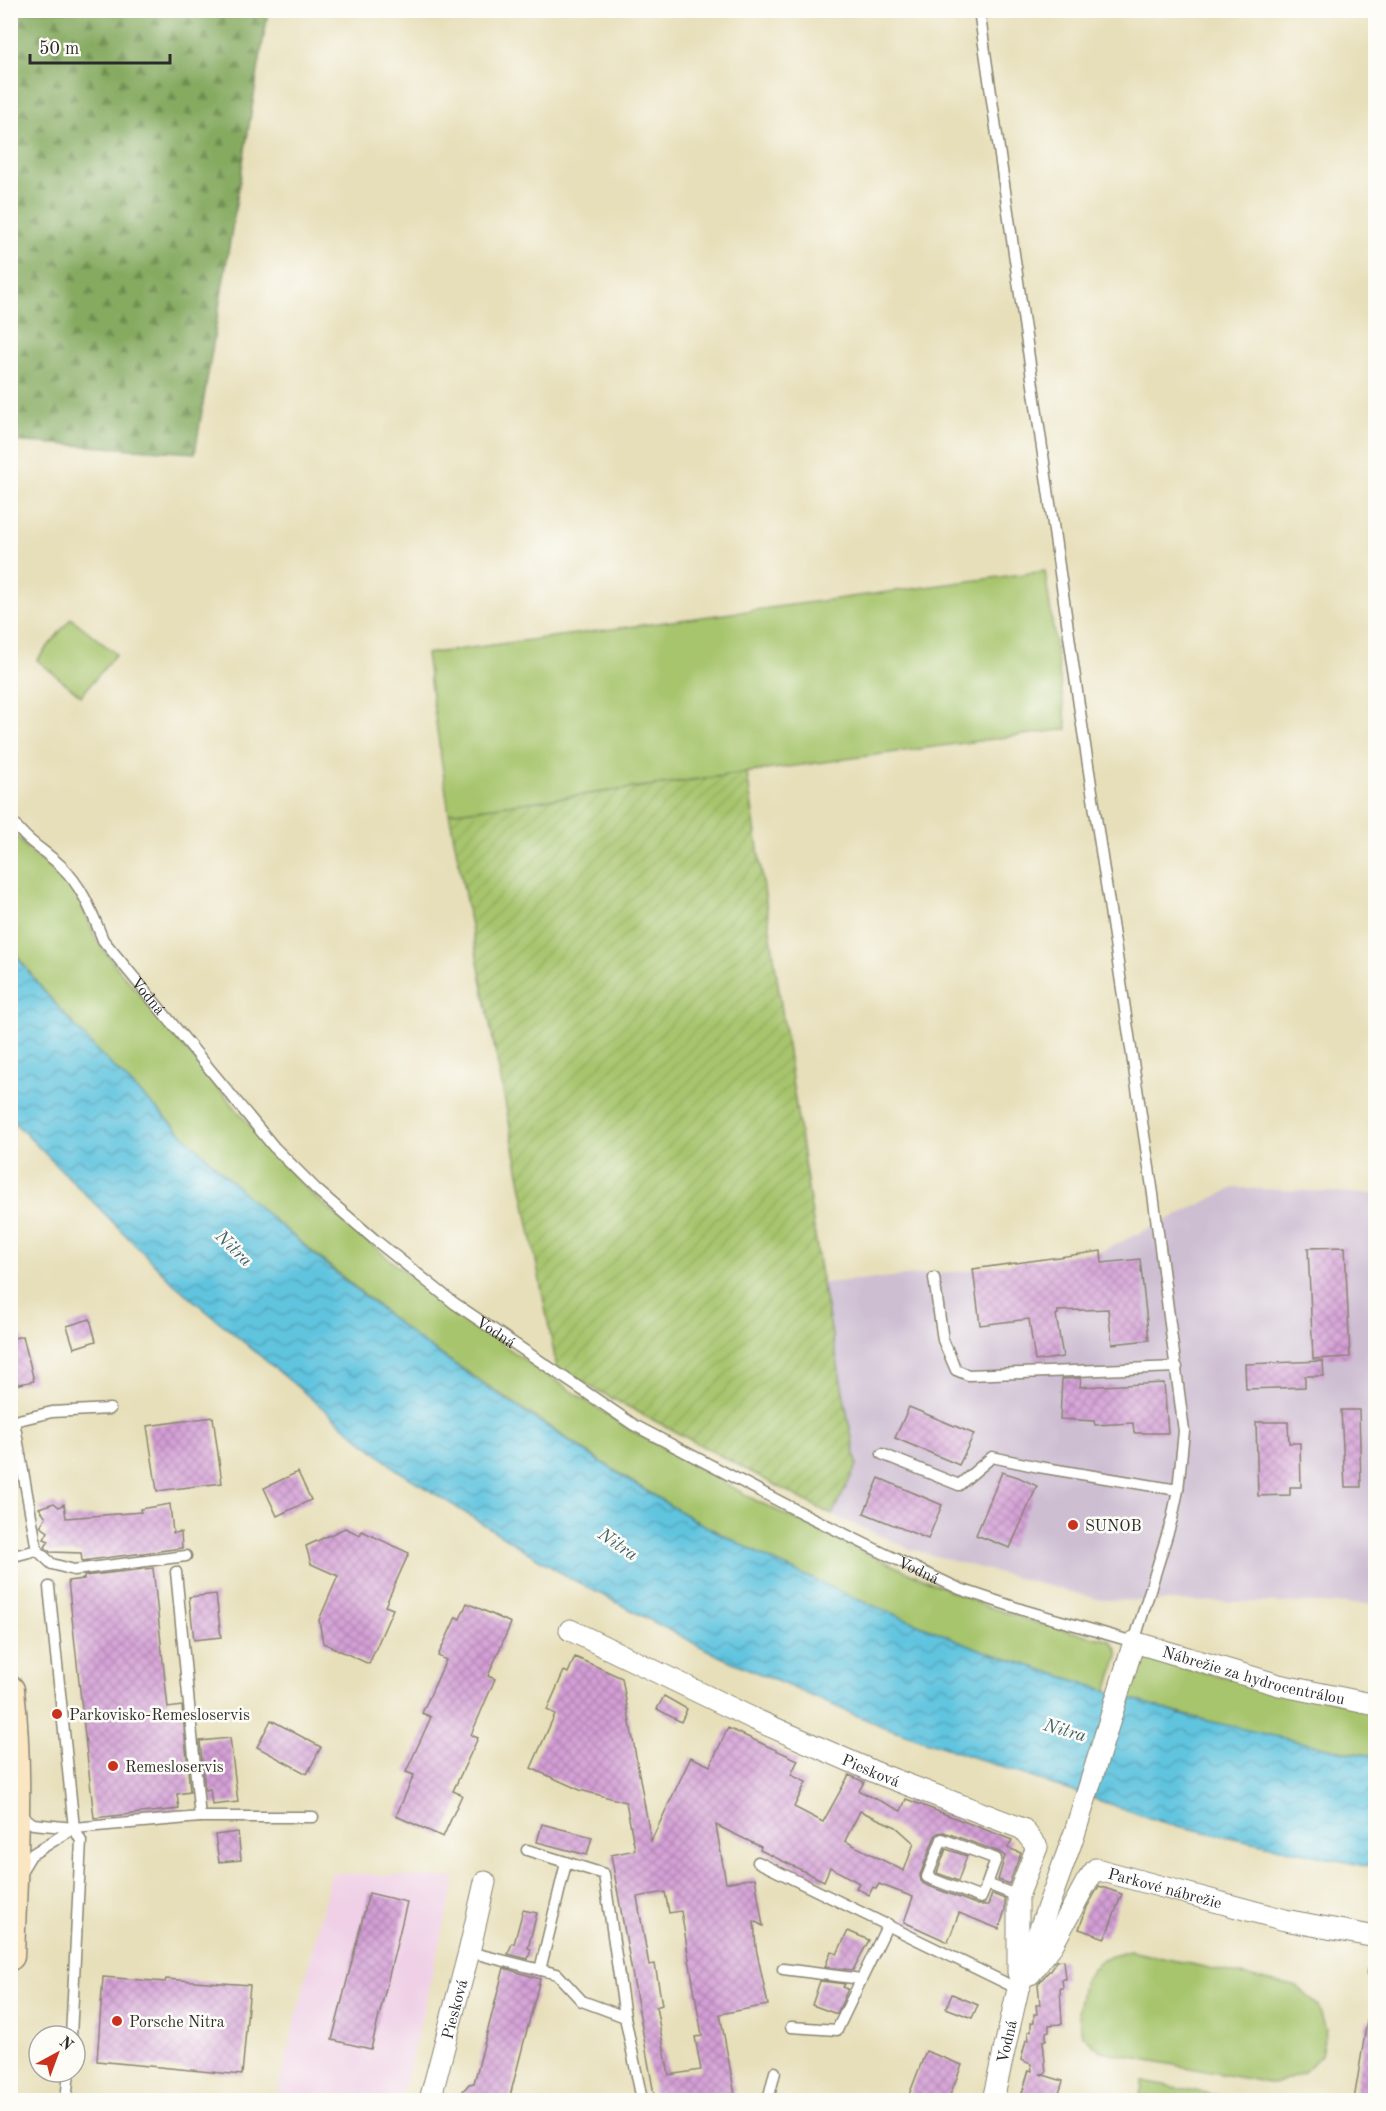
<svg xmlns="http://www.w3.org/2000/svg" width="1386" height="2111" font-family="'Old Standard TT',serif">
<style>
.built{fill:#efd0e6}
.industrial{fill:#cdbed2}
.green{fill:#a7c56d;stroke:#69784c;stroke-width:1.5}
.forest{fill:url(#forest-firs);stroke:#586a46;stroke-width:1.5}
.garden{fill:url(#garden-furrows);stroke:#69784c;stroke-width:1.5}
.water{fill:url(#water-waves);stroke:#467885;stroke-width:1.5}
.building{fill:url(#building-cross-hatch);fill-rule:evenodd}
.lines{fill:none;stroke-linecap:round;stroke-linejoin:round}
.lane-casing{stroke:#898572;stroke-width:13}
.street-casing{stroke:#898572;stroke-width:23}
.secondary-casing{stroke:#898572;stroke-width:31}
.lane{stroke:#fff;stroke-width:10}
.street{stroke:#fff;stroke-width:21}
.secondary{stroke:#fbe6c4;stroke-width:28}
.poi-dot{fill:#c8321e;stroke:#fdfcf7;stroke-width:2}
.labels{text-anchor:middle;stroke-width:5;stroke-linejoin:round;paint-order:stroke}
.street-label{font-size:16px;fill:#2b2b2b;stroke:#fdfcf7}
.poi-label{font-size:16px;fill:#2b2b2b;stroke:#fdfcf7;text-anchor:start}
.water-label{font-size:18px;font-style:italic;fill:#3e616a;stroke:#fdfcf7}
</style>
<defs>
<pattern id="forest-firs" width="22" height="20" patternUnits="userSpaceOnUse" patternTransform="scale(1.5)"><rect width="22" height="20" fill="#85aa60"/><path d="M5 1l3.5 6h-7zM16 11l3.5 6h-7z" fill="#6d8b4f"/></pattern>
<pattern id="garden-furrows" width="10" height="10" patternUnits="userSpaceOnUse" patternTransform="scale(1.5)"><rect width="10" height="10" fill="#a7c56d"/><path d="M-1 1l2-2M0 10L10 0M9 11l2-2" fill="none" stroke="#90a95f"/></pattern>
<pattern id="water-waves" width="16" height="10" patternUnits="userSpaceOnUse" patternTransform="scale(1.5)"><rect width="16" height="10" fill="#61c4df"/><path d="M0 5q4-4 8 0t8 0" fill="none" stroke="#509fb5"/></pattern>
<pattern id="building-cross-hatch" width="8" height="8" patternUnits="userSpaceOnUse" patternTransform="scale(1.5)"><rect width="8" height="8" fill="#d49fd6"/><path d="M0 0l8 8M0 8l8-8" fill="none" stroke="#ac82ae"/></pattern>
</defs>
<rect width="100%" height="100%" fill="#fdfcf7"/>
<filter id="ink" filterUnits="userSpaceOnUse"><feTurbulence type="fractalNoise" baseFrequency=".0167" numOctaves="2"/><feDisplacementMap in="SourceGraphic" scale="12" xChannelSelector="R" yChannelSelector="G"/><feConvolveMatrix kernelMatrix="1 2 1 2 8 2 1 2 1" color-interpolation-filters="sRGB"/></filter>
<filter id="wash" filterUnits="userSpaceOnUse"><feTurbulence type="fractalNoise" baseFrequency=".008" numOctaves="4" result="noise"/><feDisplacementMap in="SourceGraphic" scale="24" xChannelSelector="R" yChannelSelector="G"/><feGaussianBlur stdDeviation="1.35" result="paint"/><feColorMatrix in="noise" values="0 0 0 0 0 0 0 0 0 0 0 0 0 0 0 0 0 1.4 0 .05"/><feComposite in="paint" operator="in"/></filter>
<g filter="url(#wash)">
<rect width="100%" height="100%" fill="#e7dfba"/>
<path class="built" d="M331,1873L456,1878L401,2100H276Z"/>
<path class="industrial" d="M1234,1188L1375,1194V1604L1101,1600L913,1550L832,1515L857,1465L822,1283L1081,1261Z"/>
<g class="green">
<path d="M1045,571L1067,729L449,813L426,654Z"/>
<path d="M71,618L116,654L81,696L37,660Z"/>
<path d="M10,828L28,850L65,879L77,895L98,942L115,965L279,1160L314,1196L396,1265L516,1354L629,1429L755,1500L863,1552L983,1605L1040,1624L1111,1641L1118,1651V1656L1107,1691L984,1651L859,1600L777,1563L694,1520L634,1483L415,1337L254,1203L96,1050L44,991L11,948Z"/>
<path d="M1142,1659L1375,1709V1756C1291,1743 1207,1722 1125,1698L1136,1662Z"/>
<path d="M1130,1951L1298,1987L1318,2006L1326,2029L1321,2055L1304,2072L1274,2084L1101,2051L1082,2034L1078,2010L1084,1980L1102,1959Z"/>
<path d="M1143,2081L1237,2099L1236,2100H1139Z"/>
</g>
<path class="forest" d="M10,11H268L195,453L11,441Z"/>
<path class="garden" d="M747,773L822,1283L857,1465L832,1515L557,1369L449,813Z"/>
<path class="water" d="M10,948L44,991L96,1050L254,1203L336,1273L415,1337L487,1387L633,1483L694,1520L777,1563L859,1600L984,1651L1182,1715L1345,1752L1375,1756V1868L1168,1824L879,1725L721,1657L566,1576L397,1470L174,1284L11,1119Z"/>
<g id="blocks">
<g class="building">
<path d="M1345,1247L1350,1357L1313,1359L1308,1248Z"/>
<path d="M1101,1251L1102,1263L1140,1259L1149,1340L1112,1344L1108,1309L1058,1311V1314L1056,1315L1063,1357L1035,1361L1029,1319L980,1325L973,1269Z"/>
<path d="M90,1319L96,1341L74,1348L67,1326Z"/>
<path d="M23,1336L34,1381L10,1386V1339Z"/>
<path d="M1323,1361L1324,1376H1305V1387L1246,1389L1245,1364Z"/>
<path d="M1081,1378L1080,1387L1164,1383L1168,1433H1134L1133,1423L1095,1425L1094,1421L1060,1419L1062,1379Z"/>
<path d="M909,1407L974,1434L959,1465L895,1438Z"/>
<path d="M1341,1410H1359L1361,1487H1345Z"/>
<path d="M213,1417L222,1483L157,1491L147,1426Z"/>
<path d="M1256,1422H1288L1289,1443H1300L1301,1487H1290V1495L1258,1496Z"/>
<path d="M298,1472L311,1500L277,1516L264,1488Z"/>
<path d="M1002,1472L1018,1477L1037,1486L1010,1548L976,1535Z"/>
<path d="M879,1478L942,1505L928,1539L864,1513Z"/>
<path d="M54,1503L59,1507L64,1504L66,1518L141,1512L140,1509L170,1504L173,1533L181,1532L182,1548L82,1561L81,1553L50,1552L45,1547L49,1541L44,1539L48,1532L40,1526L46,1517L39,1508Z"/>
<path d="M345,1528L360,1535L362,1531L409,1553L385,1606L393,1609L369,1664L323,1643L319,1620L338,1576L311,1564L306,1546Z"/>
<path d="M153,1568L168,1708L182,1706L190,1792L177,1794L179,1809L94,1818L68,1581L84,1579V1576Z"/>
<path d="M216,1594L221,1637L194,1640L189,1597Z"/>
<path d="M467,1603L511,1623L488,1676L495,1679L471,1735L478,1738L453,1791L462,1795L443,1837L396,1816L414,1775L406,1772L431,1717L422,1713L446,1660L438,1656L456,1617L460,1619Z"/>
<path d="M575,1657L622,1678L651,1841L691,1757L710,1766L728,1728L798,1760L791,1775L806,1782L794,1807L823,1822L849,1775L864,1782L859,1791L901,1811L906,1799L1012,1840L1008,1848L1021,1853L1009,1884L998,1880L1005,1856L999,1852L944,1832L938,1833L935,1836L920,1875L921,1881L924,1884L978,1905H988L992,1894L1005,1899V1910L999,1929L959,1913L948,1942L904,1922L913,1897L879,1884L876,1889L873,1887L869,1895L856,1888L859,1883L830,1867L824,1881L760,1850L761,1847L716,1825L726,1883L755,1878L763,1926L754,1921L756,1948L768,2005L720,2014L736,2100H655L611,1855L635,1850L626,1802L580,1790L531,1768L555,1714L547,1710L564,1671L568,1673ZM860,1811L896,1827L914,1843L904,1871L845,1841ZM665,1892L669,1913L681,1911L702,2036L695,2037L701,2070L669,2075L656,2007L662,2005L655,1964L649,1965L637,1897Z"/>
<path d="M664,1696L687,1709L681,1722L657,1709Z"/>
<path d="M271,1720L321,1747L307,1774L257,1747Z"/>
<path d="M230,1738L238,1802L212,1805L210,1789L205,1790L200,1741Z"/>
<path d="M542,1824L592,1837L587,1855L537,1842Z"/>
<path d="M238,1832L241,1860L219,1862L215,1835Z"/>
<path d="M946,1849L967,1856L958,1881L937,1873Z"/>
<path d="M1099,1886L1122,1894L1105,1938L1079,1929L1087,1907Z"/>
<path d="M369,1893L407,1902L371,2049L332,2040Z"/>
<path d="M523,1910L537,1913L528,1948L531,1949L528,1959L508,1954L512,1943L514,1944Z"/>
<path d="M848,1931L869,1940L853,1970L825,1967L831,1951L837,1954Z"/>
<path d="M1064,1960L1066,1979H1062L1063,1988H1060L1062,2024L1049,2025V2031L1046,2032V2040L1043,2041L1046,2073L1040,2074L1063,2081L1057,2100H1020L1029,2070L1032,2071L1031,2064L1021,2060L1026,2040H1029L1028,2032L1031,2031V2023L1034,2022V2014H1037L1036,2005H1040L1038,1984L1049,1971H1051L1056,1961Z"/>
<path d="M504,1968L540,1979L509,2100H465L463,2091L469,2084L474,2083Z"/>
<path d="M103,1977L165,1982L166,1979L250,1985L242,2075L97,2061Z"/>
<path d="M820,1981L845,1984L843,1987L848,1989L837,2014L812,2005Z"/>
<path d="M952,1994L978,2005L972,2018L946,2008Z"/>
<path d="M1367,2021L1376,2022V2100H1354Z"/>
<path d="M926,2051L962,2065L948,2100H907Z"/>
</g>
</g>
</g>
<g filter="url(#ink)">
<use href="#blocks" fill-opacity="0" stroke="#898572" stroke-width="1.5"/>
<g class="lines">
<defs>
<g id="lane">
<path id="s1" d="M10,818C25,841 43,849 61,866C83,887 92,913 103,940L274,1147L317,1190L374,1239L454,1303L531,1355L634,1425L794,1509L883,1553L960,1589L1023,1610L1134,1642L1172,1519L1178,1490L1184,1431L1153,1194L1080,712L979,10"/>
<path d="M934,1278L943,1340L956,1370L968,1375L1177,1367"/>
<path d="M10,1422L52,1412L110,1409"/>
<path d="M882,1454L959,1485L992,1457L1039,1467L1178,1490"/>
<path d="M37,1550L52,1564L74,1570L186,1556"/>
<path d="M10,1557L37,1550L14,1421"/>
<path d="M49,1587L74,1828L81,1841L71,2036"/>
<path d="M19,1813L33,1824L74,1828L200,1817L176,1572"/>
<path d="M200,1817H313"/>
<path d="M527,1850L604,1874L625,2017"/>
<path d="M758,1862L1018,1989"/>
<path d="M22,1870L31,1855L74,1828"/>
<path d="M987,1884L996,1859L942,1839L927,1877L981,1898L987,1884L1018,1896"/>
<path d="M469,1952L557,1974L582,2001L625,2017L642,2100"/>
<path d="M783,1969L861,1979"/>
<path d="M540,1970L566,1863"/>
<path d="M1372,1973L1376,1974"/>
<path d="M791,2027L837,2030L888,1924"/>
<path d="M66,2100L69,2072"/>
<path d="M768,2100L775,2072"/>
</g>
<g id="street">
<path id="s2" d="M570,1630L754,1719L877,1773L1023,1829L1037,1847L1018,1896V1973"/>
<path id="s3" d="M1030,1974L1053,1944L1087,1881L1096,1869L1285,1920L1376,1937"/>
<path id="s4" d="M430,2100L469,1952L485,1882"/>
<path id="s5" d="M993,2100L1018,1989L1075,1832L1134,1642L1279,1685L1376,1705"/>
</g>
<path id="secondary" d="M10,1690C20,1778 13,1867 10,1956"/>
</defs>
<use href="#lane" class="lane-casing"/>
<use href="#street" class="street-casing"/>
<use href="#secondary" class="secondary-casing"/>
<use href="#lane" class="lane"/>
<use href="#street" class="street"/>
<use href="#secondary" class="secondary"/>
</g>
</g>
<g class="poi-dot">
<circle cx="1073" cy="1525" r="6"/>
<circle cx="57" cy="1714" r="6"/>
<circle cx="113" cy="1766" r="6"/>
<circle cx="117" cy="2021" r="6"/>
</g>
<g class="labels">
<g class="street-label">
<text dy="6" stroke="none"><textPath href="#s1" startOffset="228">Vodná</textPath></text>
<text dy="6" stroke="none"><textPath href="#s1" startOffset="714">Vodná</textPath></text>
<text dy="6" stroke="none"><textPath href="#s1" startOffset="1200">Vodná</textPath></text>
<text dy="6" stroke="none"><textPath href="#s5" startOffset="604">Nábrežie za hydrocentrálou</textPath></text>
<text dy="6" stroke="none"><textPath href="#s2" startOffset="332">Piesková</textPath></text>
<text dy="6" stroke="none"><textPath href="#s3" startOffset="196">Parkové nábrežie</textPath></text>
<text dy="6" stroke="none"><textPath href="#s4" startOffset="94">Piesková</textPath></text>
<text dy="6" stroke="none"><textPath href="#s5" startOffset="60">Vodná</textPath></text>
</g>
<g class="poi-label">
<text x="1085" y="1531">SUNOB</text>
<text x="69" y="1720">Parkovisko-Remesloservis</text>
<text x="125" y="1772">Remesloservis</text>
<text x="129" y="2027">Porsche Nitra</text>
</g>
<g class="water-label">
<text transform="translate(234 1248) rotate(44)" y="6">Nitra</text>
<text transform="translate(618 1544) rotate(34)" y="6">Nitra</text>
<text transform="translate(1065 1730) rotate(16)" y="6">Nitra</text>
</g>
</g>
<rect width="1386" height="2111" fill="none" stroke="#fdfcf7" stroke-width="36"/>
<g transform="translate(57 2054) rotate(41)"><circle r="28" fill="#fdfcf7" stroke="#a9a8a5" stroke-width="1.5"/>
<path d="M0-4.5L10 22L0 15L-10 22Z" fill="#c8321e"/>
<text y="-9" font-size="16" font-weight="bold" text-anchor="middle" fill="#2b2b2b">N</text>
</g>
<path d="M30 54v9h140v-9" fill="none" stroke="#2b2b2b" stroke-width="3"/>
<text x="39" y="54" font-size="18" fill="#2b2b2b" stroke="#fdfcf7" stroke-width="4.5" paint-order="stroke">50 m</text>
</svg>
